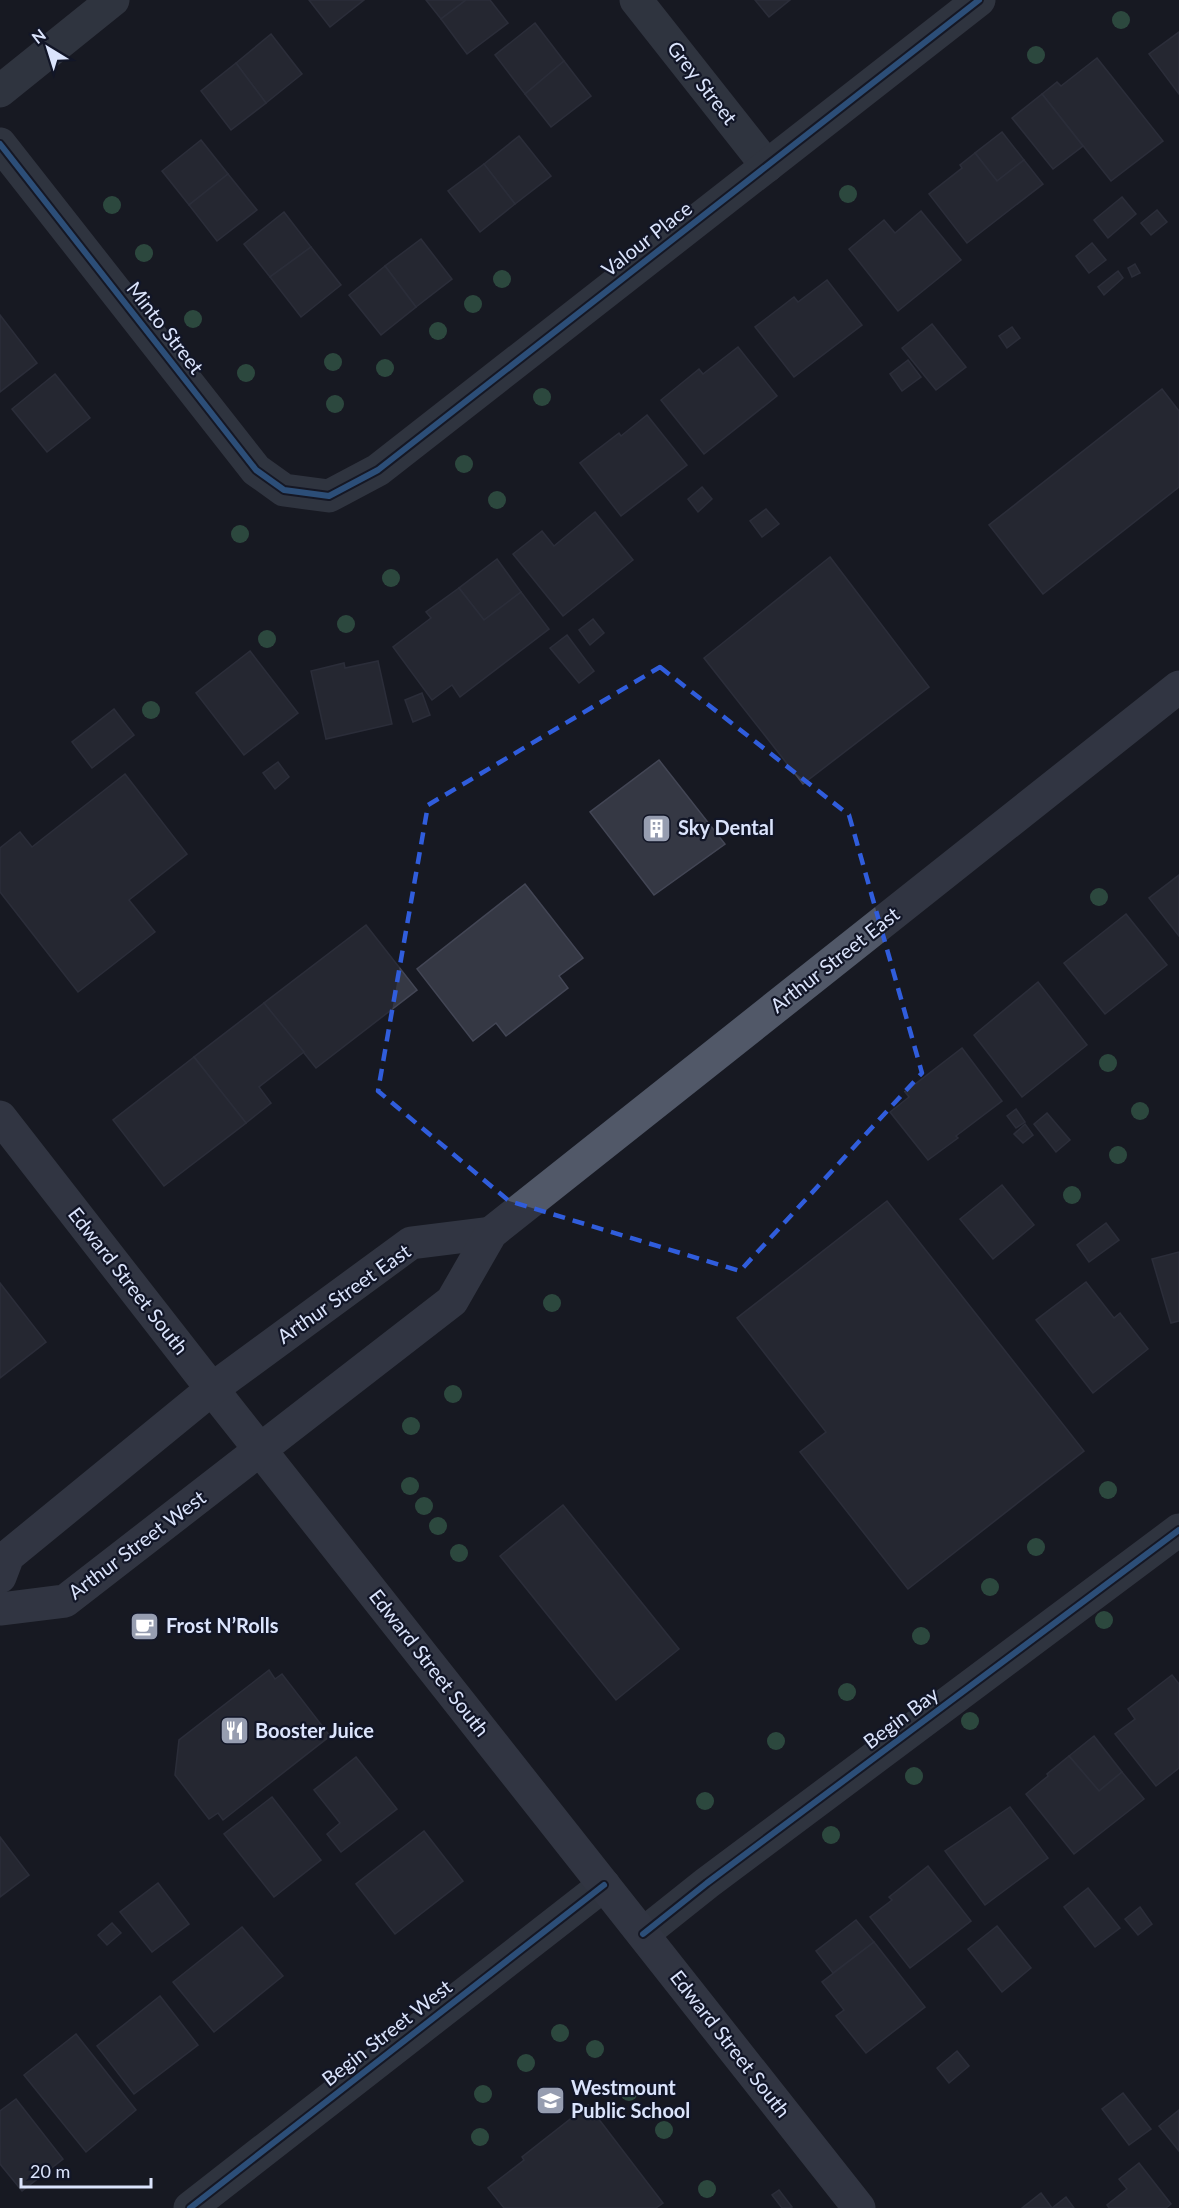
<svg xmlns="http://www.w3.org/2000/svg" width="1179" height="2208" font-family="Lato,sans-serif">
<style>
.building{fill:#353844;stroke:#434655;stroke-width:1.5}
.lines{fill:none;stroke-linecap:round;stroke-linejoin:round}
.street{stroke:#4d5462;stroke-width:33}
.secondary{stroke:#515868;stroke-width:33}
.cycleway-casing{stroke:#121627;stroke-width:10}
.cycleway{stroke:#468fdf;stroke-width:6}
.tree{fill:#468261}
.marked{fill:none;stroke:#305ddc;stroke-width:4.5;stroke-dasharray:12 8;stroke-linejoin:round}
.labels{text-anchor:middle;stroke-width:4.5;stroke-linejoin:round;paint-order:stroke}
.street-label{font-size:20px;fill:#dbe4fc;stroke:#121627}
.poi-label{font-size:20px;font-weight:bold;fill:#dbe4fc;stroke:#121627;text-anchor:start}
</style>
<rect width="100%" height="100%" fill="#171922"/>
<g class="building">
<path d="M309,0H364L330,27Z"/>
<path d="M426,0H466L441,19Z"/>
<path d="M466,0H490L508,23L467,54L441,19Z"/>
<path d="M755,0H790L769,17Z"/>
<path d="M535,23L564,61L525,94L495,55Z"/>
<path d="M1179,32V94L1149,54Z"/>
<path d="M271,34L302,74L266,103L236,63Z"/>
<path d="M1097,58L1163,141L1111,181L1042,94L1057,82L1061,86Z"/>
<path d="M564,61L591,96L551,127L525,94Z"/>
<path d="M236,63L266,103L231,130L201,91Z"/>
<path d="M1042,94L1083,146L1053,169L1012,118Z"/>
<path d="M1002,132L1024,160L997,181L975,153Z"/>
<path d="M519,136L551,176L515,204L484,164Z"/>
<path d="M201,140L228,174L189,205L162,171Z"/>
<path d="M975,153L997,181L1024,160L1043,184L967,243L929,194L962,168L960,165Z"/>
<path d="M484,164L515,204L480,232L448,191Z"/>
<path d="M228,174L257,210L217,241L189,205Z"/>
<path d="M1122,197L1136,214L1108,238L1094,220Z"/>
<path d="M1157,210L1167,222L1151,235L1141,223Z"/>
<path d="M921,211L961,260L898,311L849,249L884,220L895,233Z"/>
<path d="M284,212L311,247L270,277L244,244Z"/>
<path d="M421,239L452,279L416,307L385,266Z"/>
<path d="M1092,243L1106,260L1089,273L1076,256Z"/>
<path d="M311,247L341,285L301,317L270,277Z"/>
<path d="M1135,264L1140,273L1132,277L1128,268Z"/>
<path d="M385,266L416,307L381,335L349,295Z"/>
<path d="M1118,271L1123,278L1104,295L1098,287Z"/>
<path d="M827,280L862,325L794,377L755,327L794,297L798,302Z"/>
<path d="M0,315L37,363L0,392Z"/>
<path d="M932,324L966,367L936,390L902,348Z"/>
<path d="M1012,327L1020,338L1007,348L999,336Z"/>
<path d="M738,347L777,396L704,454L661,400L699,369L703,374Z"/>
<path d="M908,360L921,377L902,391L890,374Z"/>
<path d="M55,374L90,418L47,452L12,409Z"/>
<path d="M1162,389L1179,411V487L1043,594L989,525Z"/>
<path d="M647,415L687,465L621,516L580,463L619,433L621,436Z"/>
<path d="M702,487L712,499L698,512L688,499Z"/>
<path d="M766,509L779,524L762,537L750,521Z"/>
<path d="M595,512L633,560L563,616L513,554L542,531L554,546Z"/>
<path d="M830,557L929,687L803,784L704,658Z"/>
<path d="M497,559L521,592L484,620L459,588Z"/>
<path d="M459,588L484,620L521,592L549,629L460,697L452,685L432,700L393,647L431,618L426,612Z"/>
<path d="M593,619L604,633L590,645L579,630Z"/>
<path d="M567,635L594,671L579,683L550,648Z"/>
<path d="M250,651L298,713L244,755L196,693Z"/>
<path d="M378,661L392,724L326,739L311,671L344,663L345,668Z"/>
<path d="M422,693L430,715L413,722L405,700Z"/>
<path d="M114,709L134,735L92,768L72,742Z"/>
<path d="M659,760L725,844L654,895L590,812Z"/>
<path d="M278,762L289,777L275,789L263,773Z"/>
<path d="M125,774L187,854L129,900L155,932L78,992L0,892V848L20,832L32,847Z"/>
<path d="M1179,875V936L1149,898Z"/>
<path d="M525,884L583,958L559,976L568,988L506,1036L496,1023L473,1041L417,969Z"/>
<path d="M1126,914L1167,965L1105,1014L1064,963Z"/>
<path d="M366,925L417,990L316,1068L264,1003Z"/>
<path d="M1038,982L1087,1045L1022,1097L974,1035Z"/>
<path d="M264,1003L304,1052L259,1087L271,1103L246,1123L194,1057Z"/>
<path d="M962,1048L1002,1101L956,1136L958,1138L928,1160L890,1112L909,1097L905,1092Z"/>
<path d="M194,1057L246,1123L164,1186L113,1120Z"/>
<path d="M1016,1109L1025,1122L1016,1128L1007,1116Z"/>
<path d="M1047,1113L1070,1140L1056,1152L1034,1124Z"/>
<path d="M1025,1124L1033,1135L1023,1143L1014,1134Z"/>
<path d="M1002,1185L1034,1225L993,1259L960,1219Z"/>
<path d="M887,1201L1084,1451L908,1589L800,1452L826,1432L737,1318Z"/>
<path d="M1106,1223L1119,1240L1089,1262L1077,1245Z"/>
<path d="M1179,1252V1321L1171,1323L1152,1259Z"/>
<path d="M1086,1282L1114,1318L1120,1313L1148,1349L1093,1393L1036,1320Z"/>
<path d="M0,1283L46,1342L0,1378Z"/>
<path d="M563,1505L679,1649L616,1700L500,1556Z"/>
<path d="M269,1670L275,1679L282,1674L330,1736L223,1820L218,1813L209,1819L175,1775L179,1740Z"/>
<path d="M1172,1675L1179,1684V1768L1156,1786L1115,1734L1135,1719L1128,1709Z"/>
<path d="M1094,1736L1122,1772L1099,1791L1069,1756Z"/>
<path d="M1069,1756L1099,1791L1122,1772L1144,1799L1074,1854L1026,1794L1048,1776L1047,1774Z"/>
<path d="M356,1757L397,1809L341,1852L327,1834L340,1823L314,1790Z"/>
<path d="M272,1797L321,1860L274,1897L224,1834Z"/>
<path d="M1010,1807L1048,1858L985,1905L945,1851Z"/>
<path d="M424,1831L463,1881L395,1934L356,1884Z"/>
<path d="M0,1837L29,1875L0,1897Z"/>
<path d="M928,1866L971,1921L910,1968L870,1917L892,1900L889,1897Z"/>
<path d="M158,1883L189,1924L152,1952L120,1912Z"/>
<path d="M1088,1888L1120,1928L1095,1947L1064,1907Z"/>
<path d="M1140,1907L1152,1924L1138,1935L1125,1919Z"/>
<path d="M856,1920L874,1942L833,1973L816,1951Z"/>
<path d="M112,1923L121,1933L107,1945L98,1935Z"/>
<path d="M997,1926L1031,1968L1002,1992L968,1949Z"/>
<path d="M242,1927L283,1976L214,2032L173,1982Z"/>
<path d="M874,1942L925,2007L866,2053L836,2016L844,2010L822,1982Z"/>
<path d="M160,1996L198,2045L134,2094L97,2046Z"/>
<path d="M76,2034L136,2110L86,2152L24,2075Z"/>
<path d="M957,2051L969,2066L949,2083L937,2068Z"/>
<path d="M1123,2093L1151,2129L1129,2145L1102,2109Z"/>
<path d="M16,2099L63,2159L22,2191L0,2164V2111Z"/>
<path d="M588,2105L663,2203L656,2208H504L488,2188L524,2160L522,2157Z"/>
<path d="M1179,2110V2151L1159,2126Z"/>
<path d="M1139,2163L1171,2204L1166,2208H1109L1107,2205L1127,2189L1119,2179Z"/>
<path d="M779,2190L792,2207L790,2208H782L772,2195Z"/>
<path d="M1041,2193L1052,2208L1066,2197L1074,2208H1022Z"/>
</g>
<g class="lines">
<g class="street">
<path d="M636,0L767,166"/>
<path d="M0,91L113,0"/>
<path d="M0,144L256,470L284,490L329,496L378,470L979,0"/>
<path d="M643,1934L707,1883L1179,1530"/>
<path d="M190,2208L604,1885"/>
</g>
<g class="secondary">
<path d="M0,1117L212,1389L859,2208"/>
<path d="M0,1577L8,1556L212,1389L411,1243L491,1233"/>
<path d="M0,1609L65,1601L452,1301L491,1233L1179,687"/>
</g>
<defs>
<g id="cycleway">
<path d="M0,144L256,470L284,490L329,496L378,470L979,0"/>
<path d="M643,1934L707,1883L1179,1530"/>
<path d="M190,2208L604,1885"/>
</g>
</defs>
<use href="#cycleway" class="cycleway-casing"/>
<use href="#cycleway" class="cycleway"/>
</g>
<g class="tree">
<circle cx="1121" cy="20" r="9"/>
<circle cx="1036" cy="55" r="9"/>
<circle cx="848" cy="194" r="9"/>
<circle cx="112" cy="205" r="9"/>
<circle cx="144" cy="253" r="9"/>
<circle cx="502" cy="279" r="9"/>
<circle cx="473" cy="304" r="9"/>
<circle cx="193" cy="319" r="9"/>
<circle cx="438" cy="331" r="9"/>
<circle cx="333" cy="362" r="9"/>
<circle cx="385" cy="368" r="9"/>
<circle cx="246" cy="373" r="9"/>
<circle cx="542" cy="397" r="9"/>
<circle cx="335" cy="404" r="9"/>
<circle cx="464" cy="464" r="9"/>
<circle cx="497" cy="500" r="9"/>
<circle cx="240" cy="534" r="9"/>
<circle cx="391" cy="578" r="9"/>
<circle cx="346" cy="624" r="9"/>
<circle cx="267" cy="639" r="9"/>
<circle cx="151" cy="710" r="9"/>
<circle cx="1099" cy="897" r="9"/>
<circle cx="1108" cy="1063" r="9"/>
<circle cx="1140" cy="1111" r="9"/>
<circle cx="1118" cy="1155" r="9"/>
<circle cx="1072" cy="1195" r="9"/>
<circle cx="552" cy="1303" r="9"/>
<circle cx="453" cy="1394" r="9"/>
<circle cx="411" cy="1426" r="9"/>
<circle cx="410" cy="1486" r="9"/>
<circle cx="1108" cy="1490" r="9"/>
<circle cx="424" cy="1506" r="9"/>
<circle cx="438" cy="1526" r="9"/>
<circle cx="1036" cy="1547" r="9"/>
<circle cx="459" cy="1553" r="9"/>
<circle cx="990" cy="1587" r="9"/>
<circle cx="1104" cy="1620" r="9"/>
<circle cx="921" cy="1636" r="9"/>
<circle cx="847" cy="1692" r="9"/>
<circle cx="970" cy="1721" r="9"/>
<circle cx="776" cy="1741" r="9"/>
<circle cx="914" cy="1776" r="9"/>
<circle cx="705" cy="1801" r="9"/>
<circle cx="831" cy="1835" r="9"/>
<circle cx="560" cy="2033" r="9"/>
<circle cx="595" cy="2049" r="9"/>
<circle cx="526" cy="2063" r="9"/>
<circle cx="629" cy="2092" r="9"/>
<circle cx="483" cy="2094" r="9"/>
<circle cx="664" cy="2130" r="9"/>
<circle cx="480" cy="2137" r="9"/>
<circle cx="707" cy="2189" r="9"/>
</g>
<path d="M0 0H1179V2208H0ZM660,667L849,815L922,1073L740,1271L509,1201L378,1091L428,805Z" fill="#171922" fill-opacity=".55" fill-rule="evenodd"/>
<path class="marked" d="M660,667L849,815L922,1073L740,1271L509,1201L378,1091L428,805Z"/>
<defs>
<symbol id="building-square" viewBox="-11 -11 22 22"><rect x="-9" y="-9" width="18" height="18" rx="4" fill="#969db0" stroke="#121627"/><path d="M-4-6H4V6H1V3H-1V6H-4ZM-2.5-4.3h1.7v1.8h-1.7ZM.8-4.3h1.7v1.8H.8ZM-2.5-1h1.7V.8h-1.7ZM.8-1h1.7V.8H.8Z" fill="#fff"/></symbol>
<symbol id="cafe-square" viewBox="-11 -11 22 22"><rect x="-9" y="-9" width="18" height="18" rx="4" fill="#969db0" stroke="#121627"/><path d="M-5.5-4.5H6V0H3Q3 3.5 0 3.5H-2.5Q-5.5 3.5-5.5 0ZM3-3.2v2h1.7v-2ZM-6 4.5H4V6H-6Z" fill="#fff"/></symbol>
<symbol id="restaurant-square" viewBox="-11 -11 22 22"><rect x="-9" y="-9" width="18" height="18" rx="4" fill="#969db0" stroke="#121627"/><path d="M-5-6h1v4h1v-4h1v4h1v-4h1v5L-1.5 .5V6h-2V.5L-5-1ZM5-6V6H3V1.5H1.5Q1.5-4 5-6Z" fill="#fff"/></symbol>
<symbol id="school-square" viewBox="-11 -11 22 22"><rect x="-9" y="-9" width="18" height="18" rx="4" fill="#969db0" stroke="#121627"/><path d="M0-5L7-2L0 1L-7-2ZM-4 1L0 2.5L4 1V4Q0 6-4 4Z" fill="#fff"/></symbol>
</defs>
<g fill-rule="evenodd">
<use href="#building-square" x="640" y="812" width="33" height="33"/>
<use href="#cafe-square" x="128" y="1610" width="33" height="33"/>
<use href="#restaurant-square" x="218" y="1714" width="33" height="33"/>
<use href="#school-square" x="534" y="2084" width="33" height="33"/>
</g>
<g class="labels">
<g class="street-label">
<text transform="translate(702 83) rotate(52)" y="7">Grey Street</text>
<text transform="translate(647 239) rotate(-38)" y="7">Valour Place</text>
<text transform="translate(165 328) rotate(52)" y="7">Minto Street</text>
<text transform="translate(835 960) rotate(-38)" y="7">Arthur Street East</text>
<text transform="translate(128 1281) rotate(52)" y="7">Edward Street South</text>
<text transform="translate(344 1294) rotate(-35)" y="7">Arthur Street East</text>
<text transform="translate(137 1545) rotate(-37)" y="7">Arthur Street West</text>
<text transform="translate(429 1663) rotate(52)" y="7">Edward Street South</text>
<text transform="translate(901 1718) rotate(-37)" y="7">Begin Bay</text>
<text transform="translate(387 2033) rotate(-38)" y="7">Begin Street West</text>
<text transform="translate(730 2044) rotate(52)" y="7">Edward Street South</text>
</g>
<g class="poi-label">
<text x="678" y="835">Sky Dental</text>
<text x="166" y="1633">Frost N’Rolls</text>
<text x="255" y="1738">Booster Juice</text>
<text x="571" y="2095">Westmount<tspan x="571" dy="23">Public School</tspan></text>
</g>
</g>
<g transform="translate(48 48) rotate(322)" stroke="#121627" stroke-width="4.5" paint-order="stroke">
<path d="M0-4.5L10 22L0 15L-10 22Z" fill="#dbe4fc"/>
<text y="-9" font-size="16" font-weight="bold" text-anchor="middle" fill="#dbe4fc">N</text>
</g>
<path d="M21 2178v9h130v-9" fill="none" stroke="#dbe4fc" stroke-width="3"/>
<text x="30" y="2178" font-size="18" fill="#dbe4fc" stroke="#121627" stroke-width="4.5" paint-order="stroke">20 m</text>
</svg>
